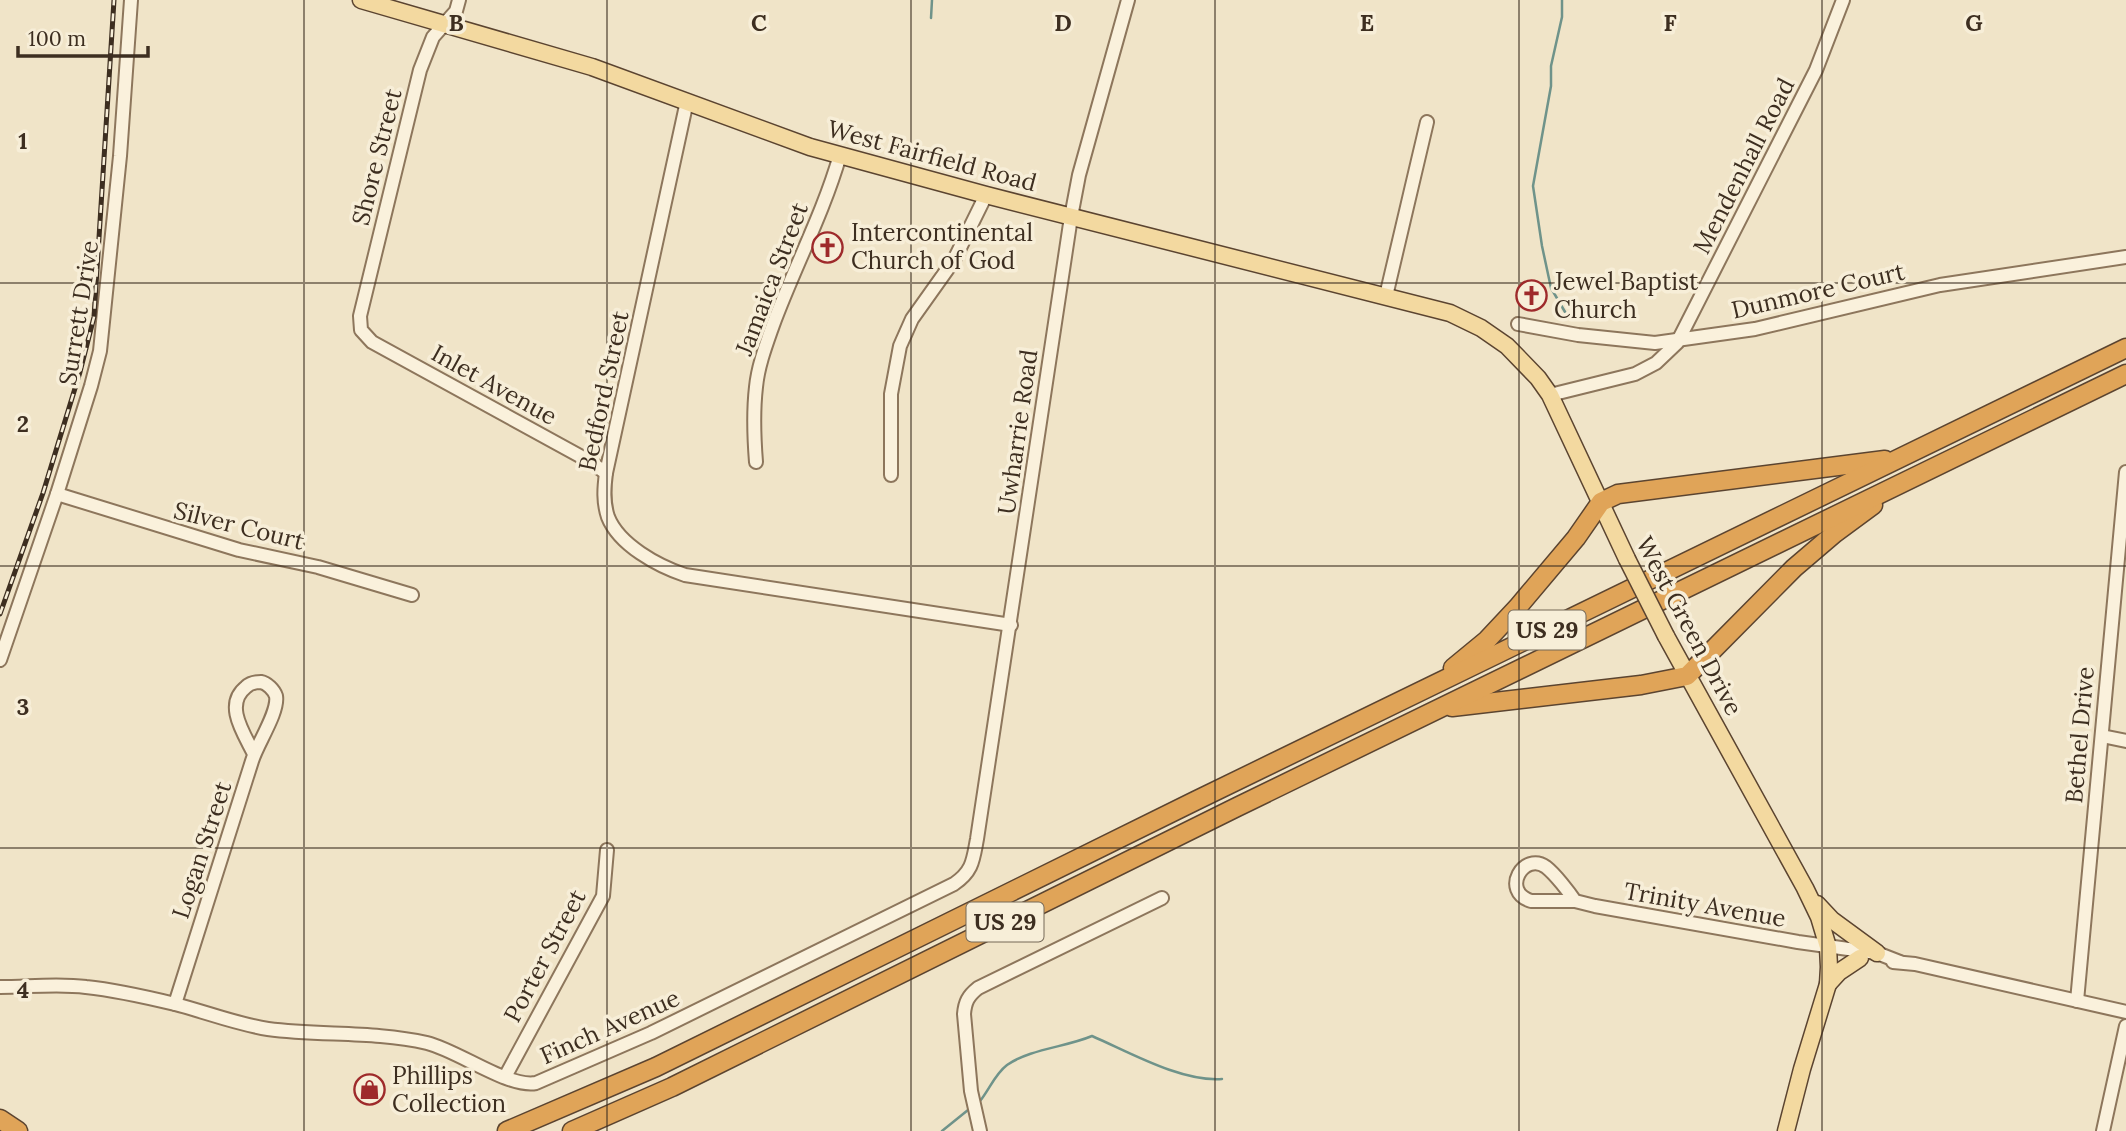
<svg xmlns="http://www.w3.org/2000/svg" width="2126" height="1131" font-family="Lora,serif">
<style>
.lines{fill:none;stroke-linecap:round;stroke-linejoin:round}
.stream{stroke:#6f938a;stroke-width:2.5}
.minor-casing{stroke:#8d765c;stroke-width:16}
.major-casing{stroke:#5b4430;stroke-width:19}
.highway-casing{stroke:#5b4430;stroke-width:21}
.minor{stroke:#faf1dc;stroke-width:12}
.major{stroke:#f3d9a0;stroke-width:16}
.highway{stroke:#e0a458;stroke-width:18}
.rail-casing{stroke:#3d2e20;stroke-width:5}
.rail{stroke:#f7eed8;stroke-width:2.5;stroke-dasharray:8;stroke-linecap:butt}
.major-bridge-casing{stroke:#5b4430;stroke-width:19;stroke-linecap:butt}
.major-bridge{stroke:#f3d9a0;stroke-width:16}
.grid{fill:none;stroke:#3d2e20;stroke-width:2;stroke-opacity:0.55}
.labels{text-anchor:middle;stroke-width:7;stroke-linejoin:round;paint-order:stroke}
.shield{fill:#f7eed8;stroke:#756857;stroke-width:2}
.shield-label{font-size:23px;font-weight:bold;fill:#3d2e20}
.street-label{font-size:24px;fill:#3d2e20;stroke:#f7eed8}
.poi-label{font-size:24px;fill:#3d2e20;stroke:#f7eed8;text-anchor:start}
.grid-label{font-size:23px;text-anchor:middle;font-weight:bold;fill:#3d2e20;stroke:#f7eed8;stroke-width:7;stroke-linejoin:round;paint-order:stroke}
</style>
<rect width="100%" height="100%" fill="#f0e4c8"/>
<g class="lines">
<g class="stream">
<path d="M1562,0V17L1551,66V86L1533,186L1542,246L1551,288L1568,317"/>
<path d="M931,18L932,0"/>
<path d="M980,1101C989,1090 995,1074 1007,1065C1030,1049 1066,1047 1092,1036C1129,1052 1181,1082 1222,1079"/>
<path d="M942,1131L968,1110"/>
</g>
<defs>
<g id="minor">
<path d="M459,0L456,11L433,37L420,70L360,316L361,330L372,342L589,461L606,473"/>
<path d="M687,101L606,473C604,488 603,502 608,517C619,545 658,566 685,575L1011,625"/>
<path d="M1386,296L1427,122"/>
<path d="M1518,324L1578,335L1655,343L1755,329L1940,285L2126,257"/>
<path d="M1550,395L1635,374L1656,363L1677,343L1816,70L1843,0"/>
<path d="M756,462C754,437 753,413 756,387C758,366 766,345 773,325C794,268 823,214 840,155"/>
<path d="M891,475V394L900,346L912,319L954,260L986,195"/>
<path d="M57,494L239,550L318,567L412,595"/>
<path d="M0,660L57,494L91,386L100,351L120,156L131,0"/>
<path d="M2102,736L2126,741"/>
<path d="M1575,901C1569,892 1555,874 1546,867C1524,851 1500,891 1531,901H1575L1595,906L1798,942L1877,953L1900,962"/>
<path d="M1893,962L1915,964L2126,1012"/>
<path d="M0,987C28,987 58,983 86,987C115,990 146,997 175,1004C206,1012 236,1024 268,1029C320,1036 375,1031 427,1043C459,1051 508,1088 536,1083L651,1033L954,884C973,871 973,860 977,839L1071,217L1079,175L1128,0"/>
<path d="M2077,1001L2126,472"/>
<path d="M175,1004C201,923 227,842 252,761C257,744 279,712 276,696C274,690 267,683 261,682C255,682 250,683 246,687C223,705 245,735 254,754"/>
<path d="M505,1077L603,896L607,850"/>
<path d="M980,1131L971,1091L964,1014C965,1002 968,996 978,988L1162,898"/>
<path d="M2103,1131L2126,1026"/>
</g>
<g id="major">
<path d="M361,0L592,67L810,147L986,195L1450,313L1481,328L1507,346L1538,378L1550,395L1627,559"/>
<path d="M1666,636L1805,888L1819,917L1828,947L1829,967L1828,984L1802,1069L1786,1131"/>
<path d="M1817,904L1832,920L1877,953"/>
<path d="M1828,984L1839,972L1860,958"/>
</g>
<g id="highway">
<path d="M1453,668L1487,640L1517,608L1576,538L1601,502L1618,494L1885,460"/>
<path d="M1452,707L1641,685L1687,676L1794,568L1835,533L1873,505"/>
<path d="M0,1119L18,1131"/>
<path d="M507,1131L656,1067L1195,801L2126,348"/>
<path d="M572,1131L672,1087L1237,807L2126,374"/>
</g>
</defs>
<use href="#minor" class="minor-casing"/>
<use href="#major" class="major-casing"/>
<use href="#highway" class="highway-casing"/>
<use href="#minor" class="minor"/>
<use href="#major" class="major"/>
<use href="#highway" class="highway"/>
<defs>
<path id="rail" d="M0,614L43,493L80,372L94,317L114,0"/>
</defs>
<use href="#rail" class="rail-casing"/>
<use href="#rail" class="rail"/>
<defs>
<path id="major-bridge" d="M1627,559L1666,636"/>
</defs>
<use href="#major-bridge" class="major-bridge-casing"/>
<use href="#major-bridge" class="major-bridge"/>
</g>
<path class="grid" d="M304,0V1131M607,0V1131M911,0V1131M1215,0V1131M1519,0V1131M1822,0V1131M0,283H2126M0,566H2126M0,848H2126"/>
<defs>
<symbol id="church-ring" viewBox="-11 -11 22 22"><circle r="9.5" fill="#f7eed8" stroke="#9e2a2b" stroke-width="1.5"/><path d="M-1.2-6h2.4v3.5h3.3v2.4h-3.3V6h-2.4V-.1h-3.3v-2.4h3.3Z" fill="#9e2a2b"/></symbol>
<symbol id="shop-ring" viewBox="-11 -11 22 22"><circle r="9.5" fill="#f7eed8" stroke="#9e2a2b" stroke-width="1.5"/><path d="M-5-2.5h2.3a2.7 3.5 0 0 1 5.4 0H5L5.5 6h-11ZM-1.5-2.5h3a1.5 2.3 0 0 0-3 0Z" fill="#9e2a2b"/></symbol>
</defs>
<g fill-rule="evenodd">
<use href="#church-ring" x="810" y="230" width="35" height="35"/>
<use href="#church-ring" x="1514" y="278" width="35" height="35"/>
<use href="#shop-ring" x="352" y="1072" width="35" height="35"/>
</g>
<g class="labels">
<g class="shield">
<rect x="1508.5" y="610.5" width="77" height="39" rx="5"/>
<rect x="966.5" y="902.5" width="77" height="39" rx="5"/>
</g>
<g class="shield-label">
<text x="1547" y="638">US 29</text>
<text x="1005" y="930">US 29</text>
</g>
<g class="street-label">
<text transform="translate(932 156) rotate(15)" y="8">West Fairfield Road</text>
<text transform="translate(377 157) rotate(-76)" y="8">Shore Street</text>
<text transform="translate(1744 166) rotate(-63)" y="8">Mendenhall Road</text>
<text transform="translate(772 279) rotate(-69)" y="8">Jamaica Street</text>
<text transform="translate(1818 291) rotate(-13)" y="8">Dunmore Court</text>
<text transform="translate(79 313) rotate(-81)" y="8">Surrett Drive</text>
<text transform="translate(494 385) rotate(29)" y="8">Inlet Avenue</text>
<text transform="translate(604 391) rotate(-78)" y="8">Bedford Street</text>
<text transform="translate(1018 432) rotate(-82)" y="8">Uwharrie Road</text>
<text transform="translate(239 526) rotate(14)" y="8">Silver Court</text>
<text transform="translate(1689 626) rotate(62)" y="8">West Green Drive</text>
<text transform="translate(2080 735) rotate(-85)" y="8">Bethel Drive</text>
<text transform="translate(202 850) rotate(-72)" y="8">Logan Street</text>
<text transform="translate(1705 905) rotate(10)" y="8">Trinity Avenue</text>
<text transform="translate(545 956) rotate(-62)" y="8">Porter Street</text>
<text transform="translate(610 1027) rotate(-24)" y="8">Finch Avenue</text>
</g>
<g class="poi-label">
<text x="851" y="241">Intercontinental<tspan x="851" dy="28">Church of God</tspan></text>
<text x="1554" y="290">Jewel Baptist<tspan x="1554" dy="28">Church</tspan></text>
<text x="392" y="1084">Phillips<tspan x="392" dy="28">Collection</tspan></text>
</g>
</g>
<g class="grid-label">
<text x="456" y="31">B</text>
<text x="759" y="31">C</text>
<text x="1063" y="31">D</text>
<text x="1367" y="31">E</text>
<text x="1670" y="31">F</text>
<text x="1974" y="31">G</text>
<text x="23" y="149">1</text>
<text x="23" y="432">2</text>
<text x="23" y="715">3</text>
<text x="23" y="998">4</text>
</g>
<path d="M18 46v10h130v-10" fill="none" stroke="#3d2e20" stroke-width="3.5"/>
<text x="28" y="46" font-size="21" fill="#3d2e20" stroke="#f7eed8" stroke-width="5" paint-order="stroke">100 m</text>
</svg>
